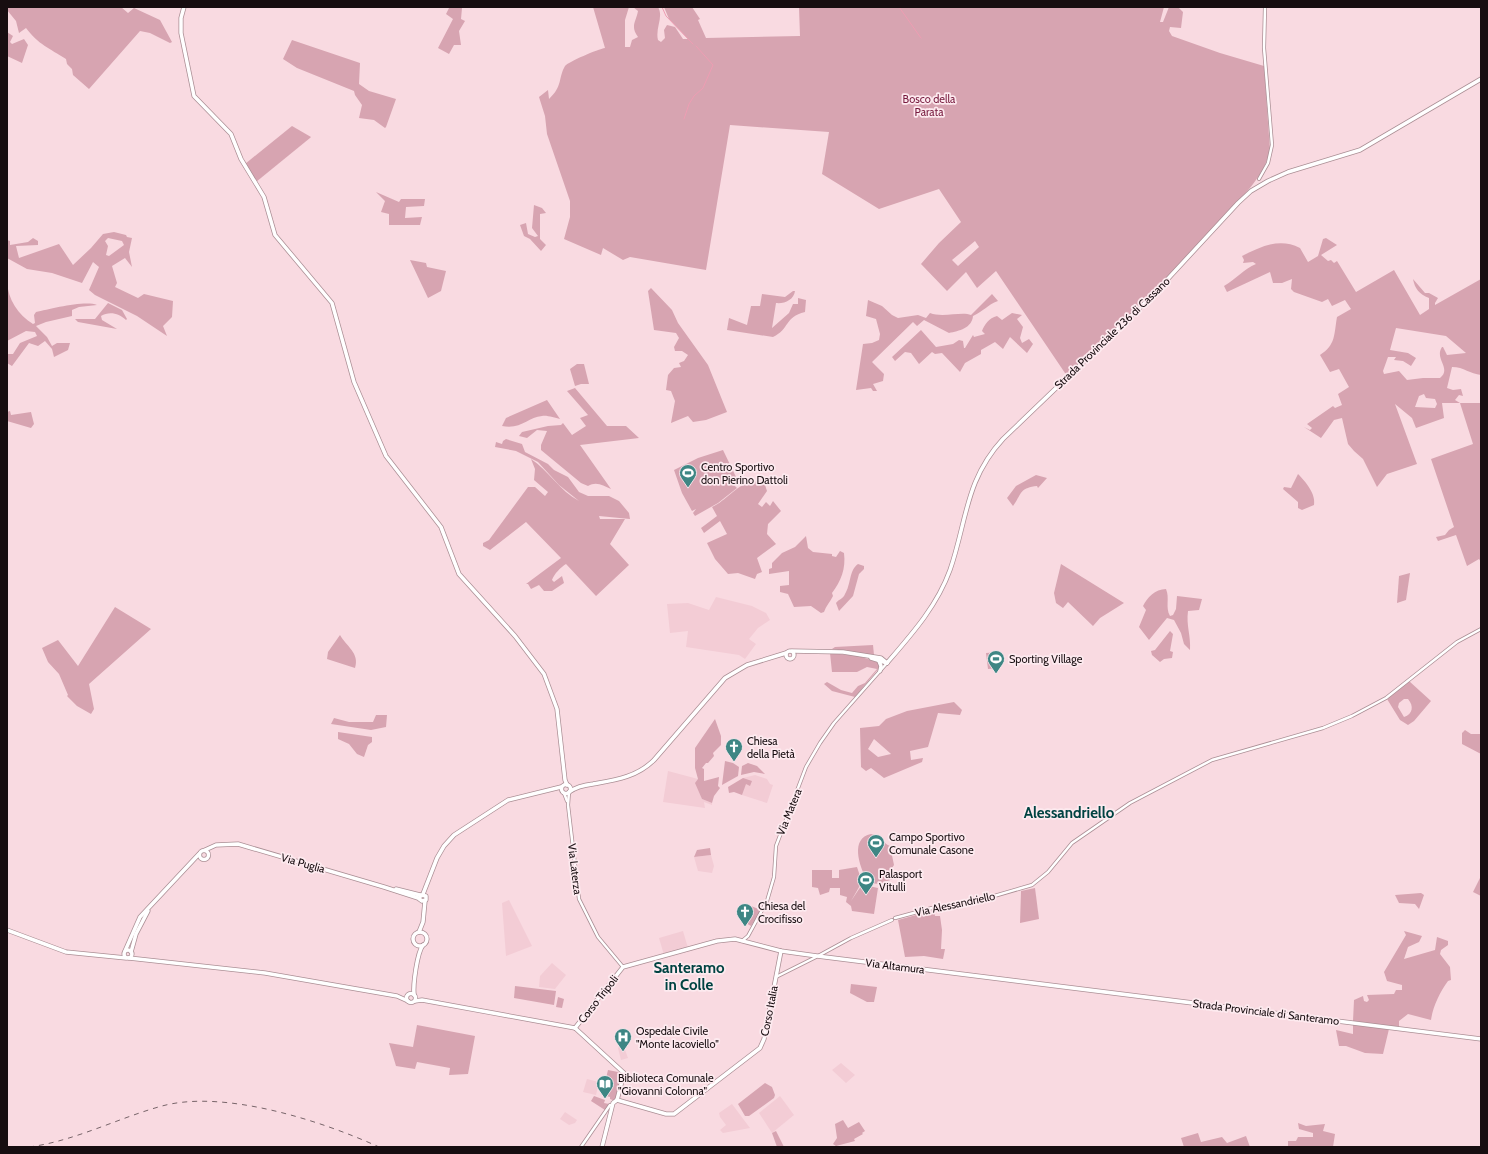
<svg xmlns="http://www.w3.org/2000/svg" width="1488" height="1154" font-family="Cabin,sans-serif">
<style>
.built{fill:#f3ccd5}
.green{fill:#d7a4b1;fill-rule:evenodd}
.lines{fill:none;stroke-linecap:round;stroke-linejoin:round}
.stream{stroke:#ee9db3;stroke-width:1}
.minor-casing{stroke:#ab8f95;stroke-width:4}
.major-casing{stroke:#ab8f95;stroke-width:5}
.minor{stroke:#fff;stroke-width:2.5}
.major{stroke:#fff;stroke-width:3.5}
.rail{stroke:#776469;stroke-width:1;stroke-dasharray:5 5;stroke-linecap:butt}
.labels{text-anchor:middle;stroke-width:3.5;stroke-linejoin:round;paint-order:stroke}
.park-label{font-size:11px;fill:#771a3e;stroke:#fdeaef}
.street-label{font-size:11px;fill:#170d10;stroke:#fdeaef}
.poi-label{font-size:11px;fill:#170d10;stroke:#fdeaef;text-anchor:start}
.district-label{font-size:15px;font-weight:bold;fill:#004342;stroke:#fdeaef}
</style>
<rect width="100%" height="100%" fill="#f9dae1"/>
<g class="built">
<path d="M716,597L752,606L766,613L770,620L758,628L749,639L756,644L745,659L739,655L686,647L688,631L670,633L667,604L688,603L709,610Z"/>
<path d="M668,771L698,779L702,799L712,803V805L704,802L705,808L663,802Z"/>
<path d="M755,775L767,779L770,784L773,785L767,803L742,795L745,785L741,783L743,778Z"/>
<path d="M711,855L714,866L712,873L698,871L694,857Z"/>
<path d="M509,900L532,946L506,956L502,903Z"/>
<path d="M683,931L688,948L664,955L659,938Z"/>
<path d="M552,963L566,975L555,989L539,987L540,976Z"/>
<path d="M621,1044L624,1047L628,1058L621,1060L618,1048Z"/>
<path d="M841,1063L855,1075L846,1083L832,1070Z"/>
<path d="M587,1079L599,1082L596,1095L583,1092Z"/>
<path d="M780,1096L794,1115L772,1133L759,1113Z"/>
<path d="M732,1104L750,1128L723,1133L720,1130L726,1125L720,1117L719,1113Z"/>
<path d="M565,1112L577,1120L575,1123L569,1125L560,1119Z"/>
</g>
<g class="green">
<path d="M7,7H121L128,13L134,8L160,20L172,42L170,43L150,33L140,31L89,89L73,75L72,69L67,64L66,59C49,48 39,45 26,28L19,33L16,21L7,10Z"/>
<path d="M447,7L462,8L461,19L465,21L459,31L461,45H454L449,54L438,48L453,19L446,14L449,8Z"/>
<path d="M593,7H629L625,20V47H630L632,40L638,37C630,26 636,22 638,11L633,7H658C664,17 655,28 658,40L661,42L665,38L664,30L667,25L675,27L683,39H688L669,19L664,7H692L700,19L698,20L706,38L800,36L799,7H1164L1160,22H1163L1169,7H1178L1183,12L1181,28L1170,27L1169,31L1172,36L1220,53L1264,66L1270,150C1263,181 1236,202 1216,225C1168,278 1118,327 1067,376L996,271L977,288L966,272L947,291L921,264L939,243L961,222L939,189L879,209L822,174L829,132L730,125L706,270L630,257L623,260L603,248L601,255L564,239L570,217V201L547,134L545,116L539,97L548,90L549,99C563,86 558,78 565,66C568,62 598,49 605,48ZM975,241L979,247L958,266L952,260Z"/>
<path d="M7,32L13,36L10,42L12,44L24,39L28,45L22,63L7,56Z"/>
<path d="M292,40L360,63L359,84L369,91L396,99L386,127L385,128L374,120L359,118L362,105L355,95L354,91L297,68L283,59Z"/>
<path d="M292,126L311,137L310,138L256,182L245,164Z"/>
<path d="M376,192L399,202L401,199H425L424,206L406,207L405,218L422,217L420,225H389V214L381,212L385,201Z"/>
<path d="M534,205L542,208L546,213L540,214V239L546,245L541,251L530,239L524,236L520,225L526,223L528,234L535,237L538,236L532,228Z"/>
<path d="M114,232L126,235L127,237L132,238L129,252L132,267L125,258L112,266L117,283L115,287L138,298L144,294L173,301L172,317L163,326L167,336L137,316L95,295L89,290L99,267L93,262L82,283L52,273L27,269L7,258V240L10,241V245L28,242L33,238L38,241V245L16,246L19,258L59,244L73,265L91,248L103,234ZM108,238L122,241L124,245L109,256L106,255L108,246L105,241Z"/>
<path d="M1326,238L1337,245L1321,255L1328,261L1331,260L1334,263L1337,261L1356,292L1394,270L1420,315L1429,309V298C1419,294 1415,289 1413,279L1425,293H1429L1438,298L1435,303V305L1481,279V375C1470,374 1464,367 1452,367L1447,388L1453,390L1461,389L1463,396L1459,395L1455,400L1460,403H1481V562L1479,559L1467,566L1456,535L1438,541L1436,537L1445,535L1449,530L1454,527L1431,459L1473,444L1460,403H1442L1444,418L1416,428L1412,418L1395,404L1417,464L1387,474L1377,487L1363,459L1354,451L1348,444L1342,418L1334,420L1321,438L1304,427L1310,430L1312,428L1307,424L1333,406L1335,408L1342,405L1338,394L1349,387L1339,369L1330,372L1320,355C1336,345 1334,334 1337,317L1351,309L1345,300L1332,306L1328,299L1322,302L1294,292L1291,289L1292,279L1282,283H1273L1270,272L1227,292L1224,286C1236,279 1244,269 1256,264L1253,262L1243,263L1244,260L1242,256C1261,247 1279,237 1300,248L1308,262L1318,256L1323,239ZM1396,328L1446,336L1466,353L1447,355L1443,347H1442C1434,359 1452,368 1440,378H1423L1407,380L1399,371L1384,374L1383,371L1388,357H1396L1394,360L1403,361L1411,366L1416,358L1408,353L1390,350ZM1424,394L1426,398L1435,399L1437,404L1435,408L1415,407L1419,396Z"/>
<path d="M410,260L426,263L427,267L446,271L441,291L428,298Z"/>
<path d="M7,282C8,299 18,315 33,324L35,323L34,315L36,312C50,309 85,300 97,305L79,307L72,310V316L46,322L36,326L47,337L52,346L57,343H70L68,350L54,357L52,349L45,341L38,346L29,343L12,366L7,363V354H13L20,343L37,336L35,332L26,331L7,341Z"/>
<path d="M651,288L672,310L678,323L708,365L727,412L706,420L693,422L688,416L671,423L675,401L671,391L666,390L668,375L674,368L681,367L679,363L684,361L688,355L682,351H675L674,347L679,338L676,333L654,330L648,291Z"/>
<path d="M793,291H795C794,300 784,304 776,303L772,328L789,313L793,304H798V298L806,300L805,312C784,317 790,329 773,337L727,330L729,318L747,325L751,306H760L762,294L785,297Z"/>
<path d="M992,294L998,301C987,305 984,311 973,316C972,328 959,331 949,333L924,320L917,326L913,322L872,362L884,374L883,381L873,384L877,391H873L871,388L856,390L863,344L872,343L879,340L880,334L876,319L866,316L868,300L882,306L892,315L898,318L918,315L926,318L930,313C943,318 962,311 971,315Z"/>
<path d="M108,303L122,310L127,319L126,320C119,313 109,311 101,316L102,320L117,329L78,322L75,319H95Z"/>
<path d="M1012,313L1022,315L1017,319L1023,327L1020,338L1022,343L1029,339L1033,344L1027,353L1010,337L1003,349L995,342L981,350V354L965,363L960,372L942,353L935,354L932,352L919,364L911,353L905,352L895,361L892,357L921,330L936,347L953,344L959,340L963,341L964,348H965L973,335L974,337L985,334L982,331C984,325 989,318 997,316L1002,320Z"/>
<path d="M577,364H584L589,384H581L575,386L570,369Z"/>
<path d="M575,388L607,426H626L639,438L580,445L611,489C603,485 596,481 588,486L581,483L541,450V445L547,431L537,430L527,438L519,436L522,432L548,426L561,425L563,423L572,435L586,426L580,418L588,415L567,391Z"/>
<path d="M547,400L560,419C555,418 547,415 542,416C528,417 521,430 502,426L506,418Z"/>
<path d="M10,411L11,415L31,412L34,424L31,428L7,421V412Z"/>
<path d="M506,439L522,444L525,452L548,464L554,470L568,477L579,492L588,496H609L619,501L629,513L630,519L599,516L600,519H625L610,544L629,565L596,596L566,564C561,567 554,574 552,580L554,582L562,576L564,583L552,591H544L539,585L531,589L528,584H526L561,558L526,522L490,550L483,546V543L489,540L528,487H535L545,496L548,492L534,480L535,469L531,459C549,471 560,491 579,501L559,485L538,462L516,451L495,447L496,442L502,444L503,441Z"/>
<path d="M723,450L736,477L730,481L737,488L718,503L695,516L693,513L696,509L692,511L682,493L674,470L698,458Z"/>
<path d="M1298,474C1306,482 1316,494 1314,505L1302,510L1298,508V502L1283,489L1284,487L1291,488Z"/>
<path d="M1036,475L1047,478L1038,488L1037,486C1019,488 1022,494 1013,506L1007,498L1016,486Z"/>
<path d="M753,481L764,482L767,491L758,504L762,507L766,502L770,506L773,501L781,511L768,524L767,534L776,544L757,558L762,572L757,574L755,579L738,573L728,574L715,559L707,543L727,534L720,521L704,533L701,528L717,516L712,507C726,501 737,484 753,481Z"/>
<path d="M806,536L808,548L813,552L832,554V556L836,557L840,551L844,553C846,569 841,581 832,593L833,596C830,602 826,606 824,612L821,613L811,606L794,607L788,594L780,592V586L789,585V571L769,574V569L772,568V563L782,553L795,547Z"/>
<path d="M858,564L864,566V569L859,574L853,596L839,611L836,603C839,599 843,599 845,594C851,585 849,570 858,564Z"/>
<path d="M1061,564L1124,603L1100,618L1093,626L1068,602L1063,608L1056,603L1054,593Z"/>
<path d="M1410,573L1406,600L1397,603L1399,576Z"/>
<path d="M1166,589C1170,598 1165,607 1170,616L1173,615L1176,609L1177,596L1202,599L1199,610L1188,611C1186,626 1191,635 1190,650L1184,644L1181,633L1174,620L1167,618L1149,640L1139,627L1146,610L1143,606C1147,598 1155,589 1166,589Z"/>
<path d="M115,607L151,629L89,684L94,709L91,714L77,706L67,696L68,695L59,674L48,662L42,648L58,640L78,666Z"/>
<path d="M1170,631L1173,634L1170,651L1173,652L1172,658L1164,659L1160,662L1152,655L1151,651L1155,650Z"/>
<path d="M340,635C346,646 360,653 355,668L327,659L328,652Z"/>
<path d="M873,645L874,655H871L832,649L835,647Z"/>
<path d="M1000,652L999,668L988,669L986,653Z"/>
<path d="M830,653L859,656L879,663V668L855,697L832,691L824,684L827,682L841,690L852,693L858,686L865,683L877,669L867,667L857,672H832Z"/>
<path d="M1409,681L1431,701L1414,721L1408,725L1400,720L1387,699ZM1404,699H1408C1414,706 1413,714 1404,717L1398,707L1399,703Z"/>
<path d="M954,702L962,710L960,715L938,713L928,747L910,751L911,760L923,758L922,762L884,778L871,768L866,771L861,767L860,728L879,726L886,719L907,711ZM874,739L890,753L891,754L878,757L868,749Z"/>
<path d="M376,715H387L386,727L371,730L331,724L334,718L349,722H373Z"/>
<path d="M715,719L721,736V745L713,753L714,756L708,763H706L702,768L704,769V781L719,777L718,786L720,788L714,796L712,803L702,799L695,783L698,779L695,768V748Z"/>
<path d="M1465,730L1471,734H1481V754L1462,744V733Z"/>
<path d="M338,732L372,737V742L368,745L364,757L357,754L349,744L338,739Z"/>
<path d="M725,761L733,763L739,767L738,776L722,785Z"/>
<path d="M748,763L757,766L765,774L754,772L741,775L742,766Z"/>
<path d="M743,778L752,781L750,786L746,784L742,795L734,792L729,793L728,787Z"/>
<path d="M871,834C881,835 882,843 890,846L894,865L892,868L895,879C883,881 878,888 867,880C859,866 850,838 871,834Z"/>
<path d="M710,848L711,855L694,857L697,850Z"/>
<path d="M857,867L862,882L851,901L863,883L864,885L878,888L874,914L852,911L851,906L846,902L847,897L840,895V888H830L829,892L820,895L818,888L812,887V870H832V878H839V870Z"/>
<path d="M1481,876V896L1473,892Z"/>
<path d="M1035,888L1039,919L1020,923L1021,891Z"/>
<path d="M1421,893L1424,895L1419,909L1415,904L1399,903L1395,895Z"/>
<path d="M751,906L761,910L751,926L744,922L747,918L745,916Z"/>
<path d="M934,910L935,916H940L942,930L941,949H945L943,959L924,956L905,957L898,920Z"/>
<path d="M1404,931L1422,936L1419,942L1408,947L1404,959L1435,950L1437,937L1448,941V945L1441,950L1440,954L1450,967L1451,980L1448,981C1440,992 1433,1006 1431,1020L1408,1014L1399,1021V1028L1353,1021L1354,1000L1363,996L1364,1001L1367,1002L1369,1000L1367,995L1394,994L1396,990H1402V985L1387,981L1384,972L1406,935Z"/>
<path d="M851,984L877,987L874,1002H867L850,993Z"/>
<path d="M515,986L556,991L554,1005L514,998Z"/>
<path d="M558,997L564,999L562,1008L556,1007Z"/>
<path d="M1353,1024L1389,1029L1383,1054L1365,1053L1346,1046H1339L1336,1030L1353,1034Z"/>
<path d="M417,1025L475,1036L468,1074L449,1075L450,1068L417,1062L415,1069L396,1066L389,1043L413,1047Z"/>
<path d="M608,1070L623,1073L615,1101L610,1099V1097L602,1095Z"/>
<path d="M765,1083L772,1087L775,1095L774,1098L749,1116H745L738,1104Z"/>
<path d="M594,1096L605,1100L604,1103L609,1104L605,1110L591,1101Z"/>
<path d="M843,1120L848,1128L859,1122L865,1131L862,1133L863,1134L854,1139L855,1141L836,1146L833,1144L837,1138L835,1124Z"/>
<path d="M1298,1123L1306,1126L1325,1124L1323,1131L1335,1134L1333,1147H1288V1141H1296L1298,1137H1313V1133L1299,1129Z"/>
<path d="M776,1131L784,1147H777L772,1133Z"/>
<path d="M1198,1133L1201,1142L1222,1137L1227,1143L1246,1136L1250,1147H1184L1181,1138Z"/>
</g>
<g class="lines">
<g class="stream">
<path d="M662,7L666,16L693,44"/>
<path d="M899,7L921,38"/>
<path d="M684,119L689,104L694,96L703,88L713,65L696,46"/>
</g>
<defs>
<g id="minor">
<path d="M1259,179L1268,163L1272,145L1264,48L1265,7"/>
<path d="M569,792L568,805L579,899L598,937L623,967"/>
<path d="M564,793L567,801"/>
<path d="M895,918L932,908L977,901L1032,885L1048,872L1072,843L1130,803L1212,760L1323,728L1352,716L1386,698L1457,642L1481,629"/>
<path d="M742,941L748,936L767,901L774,877L776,846L806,767L820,743L834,723L887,663"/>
<path d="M818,956L851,938L892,920"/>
<path d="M776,977L816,957"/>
<path d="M581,1147L610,1105H612"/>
</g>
<g id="major">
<path d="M184,7L181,18V33L194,96L231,134L241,159L264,197L275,235L332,303L354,382L386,456L441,527L459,574L515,636L544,674L557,709L565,780L567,785"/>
<circle cx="790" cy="655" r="4"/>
<path d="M792,651L843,652L881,658L887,663"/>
<path d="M871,658L887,663"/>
<path d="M879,661L881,666L880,671"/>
<path d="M887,663C912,634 937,606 950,570C967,521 965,480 1003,439L1152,296L1238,203L1251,191L1268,181L1288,172L1360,150L1481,79"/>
<circle cx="566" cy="789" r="4.5"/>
<path d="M569,792C576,787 585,785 593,784C616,780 637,777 654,760L725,678L747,665L786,653"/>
<path d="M205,850L216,845L238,844L384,887L418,898L422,901L426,900V896L421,895L419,899"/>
<circle cx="204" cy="855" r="4.5"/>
<path d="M396,889L420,895"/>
<path d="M423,894L437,858L444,846L454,835L508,800L561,787"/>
<path d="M7,930L66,952L126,958"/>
<path d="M419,932L423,922L425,901"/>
<circle cx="420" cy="939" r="7"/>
<circle cx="128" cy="954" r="4"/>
<path d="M125,951L140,917L199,854"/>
<path d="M131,952L136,934L148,911"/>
<path d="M129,958L265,973L397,996L408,1001"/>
<circle cx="411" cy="998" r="4.5"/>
<path d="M414,995C413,984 417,953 423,945"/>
<path d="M415,1001L422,1000L575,1028"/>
<path d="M575,1028L623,967L717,941L735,939L781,951L817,956L1481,1039"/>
<path d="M575,1028L624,1073L617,1100"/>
<path d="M617,1100L666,1114H674L760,1048L764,1039L781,951"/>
<path d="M602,1147L613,1103L617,1100"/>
</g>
</defs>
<use href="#minor" class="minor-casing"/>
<use href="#major" class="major-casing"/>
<use href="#minor" class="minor"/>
<use href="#major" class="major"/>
<path class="rail" d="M29,1147C75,1141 118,1118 162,1106C224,1089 322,1121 379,1147"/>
</g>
<defs>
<symbol id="stadium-pin" viewBox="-11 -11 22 30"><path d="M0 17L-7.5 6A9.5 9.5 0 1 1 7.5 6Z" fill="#3e8684" stroke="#fdeaef"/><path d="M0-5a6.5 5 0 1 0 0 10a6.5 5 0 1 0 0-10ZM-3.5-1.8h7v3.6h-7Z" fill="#fff"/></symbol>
<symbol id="church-pin" viewBox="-11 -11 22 30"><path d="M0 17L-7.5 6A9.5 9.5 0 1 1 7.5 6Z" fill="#3e8684" stroke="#fdeaef"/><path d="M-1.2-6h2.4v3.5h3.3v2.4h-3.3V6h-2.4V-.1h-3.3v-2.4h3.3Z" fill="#fff"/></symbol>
<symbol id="hospital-pin" viewBox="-11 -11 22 30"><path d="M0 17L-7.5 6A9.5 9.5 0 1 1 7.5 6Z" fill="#3e8684" stroke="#fdeaef"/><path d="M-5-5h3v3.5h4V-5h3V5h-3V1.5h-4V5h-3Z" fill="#fff"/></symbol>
<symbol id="library-pin" viewBox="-11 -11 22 30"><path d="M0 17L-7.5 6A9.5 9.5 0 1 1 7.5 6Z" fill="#3e8684" stroke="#fdeaef"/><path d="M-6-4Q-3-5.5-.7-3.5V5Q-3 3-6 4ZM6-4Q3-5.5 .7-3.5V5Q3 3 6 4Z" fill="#fff"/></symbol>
</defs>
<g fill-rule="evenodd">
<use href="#stadium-pin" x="678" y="463" width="20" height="27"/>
<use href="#stadium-pin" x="986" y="649" width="20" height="27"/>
<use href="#church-pin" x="724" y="737" width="20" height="27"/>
<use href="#stadium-pin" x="866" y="833" width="20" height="27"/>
<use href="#stadium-pin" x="856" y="870" width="20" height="27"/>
<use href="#church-pin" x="735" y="902" width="20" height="27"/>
<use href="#hospital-pin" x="613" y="1027" width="20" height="27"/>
<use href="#library-pin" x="595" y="1074" width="20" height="27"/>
</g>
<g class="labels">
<g class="park-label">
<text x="929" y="103">Bosco della<tspan x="929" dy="13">Parata</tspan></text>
</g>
<g class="street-label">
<text transform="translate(1112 333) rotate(-44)" y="4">Strada Provinciale 236 di Cassano</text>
<text transform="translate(789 812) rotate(-68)" y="4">Via Matera</text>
<text transform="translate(303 863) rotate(16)" y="4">Via Puglia</text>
<text transform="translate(575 869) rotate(83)" y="4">Via Laterza</text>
<text transform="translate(955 904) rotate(-12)" y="4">Via Alessandriello</text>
<text transform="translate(895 966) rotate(7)" y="4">Via Altamura</text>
<text transform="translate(598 999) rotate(-52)" y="4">Corso Tripoli</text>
<text transform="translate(769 1011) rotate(-79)" y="4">Corso Italia</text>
<text transform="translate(1266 1012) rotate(7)" y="4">Strada Provinciale di Santeramo</text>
</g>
<g class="poi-label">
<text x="701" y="471">Centro Sportivo<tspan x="701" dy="13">don Pierino Dattoli</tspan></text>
<text x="1009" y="663">Sporting Village</text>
<text x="747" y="745">Chiesa<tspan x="747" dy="13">della Pietà</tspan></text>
<text x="889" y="841">Campo Sportivo<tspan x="889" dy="13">Comunale Casone</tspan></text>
<text x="879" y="878">Palasport<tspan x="879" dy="13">Vitulli</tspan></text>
<text x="758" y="910">Chiesa del<tspan x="758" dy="13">Crocifisso</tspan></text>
<text x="636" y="1035">Ospedale Civile<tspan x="636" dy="13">"Monte Iacoviello"</tspan></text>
<text x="618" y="1082">Biblioteca Comunale<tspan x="618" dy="13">"Giovanni Colonna"</tspan></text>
</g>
<g class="district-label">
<text x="1069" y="818">Alessandriello</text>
<text x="689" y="973">Santeramo<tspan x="689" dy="17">in Colle</tspan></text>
</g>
</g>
<rect width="1488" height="1154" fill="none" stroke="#170d10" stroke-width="16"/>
</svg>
